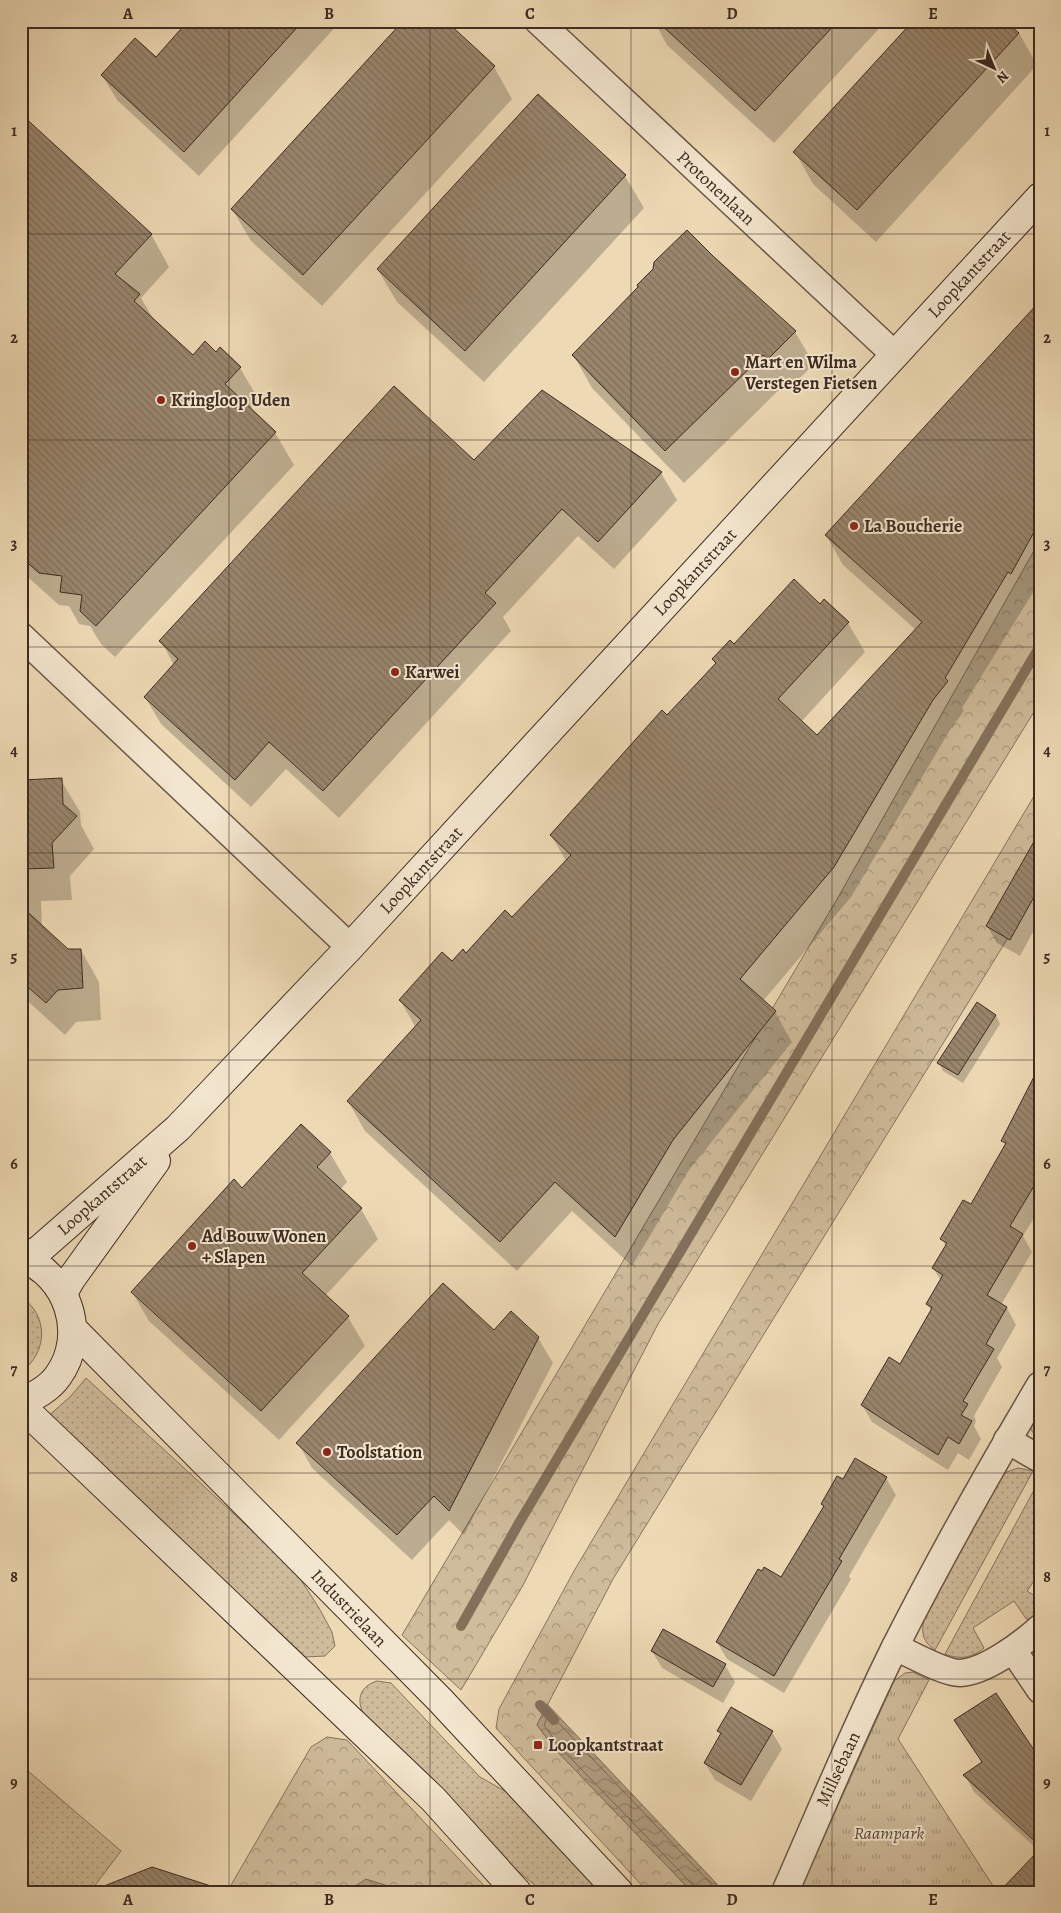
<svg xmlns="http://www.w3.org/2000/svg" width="1061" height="1913" font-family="Alegreya,serif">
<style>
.grass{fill:url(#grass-dots);stroke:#86745e}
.forest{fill:url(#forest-crowns);stroke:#86745e}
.park{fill:url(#park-tufts);stroke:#86745e}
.water{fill:url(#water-waves);stroke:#83705b}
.shadow{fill:#0003}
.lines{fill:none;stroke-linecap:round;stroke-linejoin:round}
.shore{stroke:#776552;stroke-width:1}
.stream{stroke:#83705b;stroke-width:10}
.building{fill:url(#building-back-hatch);stroke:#3d2c21}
.street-casing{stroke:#695746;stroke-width:29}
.secondary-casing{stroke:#3d2c21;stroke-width:30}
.street{stroke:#f3e6ce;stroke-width:26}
.secondary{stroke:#f3e6ce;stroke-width:28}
.grid{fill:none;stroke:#3d2c21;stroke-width:1;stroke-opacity:0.55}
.poi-dot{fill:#8f2418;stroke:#f3e6ce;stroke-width:2}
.labels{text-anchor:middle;stroke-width:4;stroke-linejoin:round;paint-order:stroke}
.street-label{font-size:18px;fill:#3d2c21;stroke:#f3e6ce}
.poi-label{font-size:18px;font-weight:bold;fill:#3d2c21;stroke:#f3e6ce;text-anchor:start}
.park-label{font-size:18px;font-style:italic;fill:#5a4939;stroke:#f3e6ce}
.neatline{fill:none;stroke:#3d2c21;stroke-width:2}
.grid-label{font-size:16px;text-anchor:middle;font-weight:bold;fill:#3d2c21}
</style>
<defs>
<pattern id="grass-dots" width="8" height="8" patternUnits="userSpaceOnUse" patternTransform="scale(1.25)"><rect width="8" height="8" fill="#cfbc9b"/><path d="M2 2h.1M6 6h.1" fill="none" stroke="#a9997e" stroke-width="1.8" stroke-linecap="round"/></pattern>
<pattern id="forest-crowns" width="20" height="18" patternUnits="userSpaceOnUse" patternTransform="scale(1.25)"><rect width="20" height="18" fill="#cfbc9b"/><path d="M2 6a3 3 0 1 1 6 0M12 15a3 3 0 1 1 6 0" fill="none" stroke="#a9997e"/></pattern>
<pattern id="park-tufts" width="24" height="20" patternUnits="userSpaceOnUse" patternTransform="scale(1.25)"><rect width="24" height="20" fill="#cfbc9b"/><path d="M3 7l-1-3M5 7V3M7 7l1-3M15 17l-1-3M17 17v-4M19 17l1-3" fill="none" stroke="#a9997e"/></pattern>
<pattern id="water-waves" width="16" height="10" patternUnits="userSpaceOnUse" patternTransform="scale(1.25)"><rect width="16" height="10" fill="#b19e82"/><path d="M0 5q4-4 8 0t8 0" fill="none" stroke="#91816a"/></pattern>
<pattern id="building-back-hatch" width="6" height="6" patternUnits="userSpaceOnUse" patternTransform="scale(1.25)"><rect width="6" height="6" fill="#99866d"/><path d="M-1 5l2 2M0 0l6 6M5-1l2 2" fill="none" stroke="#7e6e59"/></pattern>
</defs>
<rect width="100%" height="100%" fill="#edd9b4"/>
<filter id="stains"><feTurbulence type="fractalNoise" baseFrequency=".004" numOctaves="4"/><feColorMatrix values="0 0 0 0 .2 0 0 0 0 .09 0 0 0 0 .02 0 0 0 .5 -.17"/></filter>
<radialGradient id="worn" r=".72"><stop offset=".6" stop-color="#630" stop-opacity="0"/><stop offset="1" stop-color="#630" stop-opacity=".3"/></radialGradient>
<g class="grass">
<path d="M21,1297C49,1315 48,1353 21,1372Z"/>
<path d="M86,1378L294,1569L319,1608L332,1632L335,1646L325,1656L305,1657L46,1418L71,1396Z"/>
<path d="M1040,1409V1441L1031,1430L1032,1422Z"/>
<path d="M1018,1468L1033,1471L935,1650C923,1642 921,1633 924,1620L999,1479L1004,1473Z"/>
<path d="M1040,1479V1499L1037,1500L1040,1513V1572L1027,1591L1040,1599V1613L1027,1620L1014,1601L973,1628L984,1648C972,1658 959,1660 945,1654Z"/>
<path d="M377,1681L391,1683L480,1777L524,1802L607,1892H543L501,1857L363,1713C356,1698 361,1686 377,1681Z"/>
<path d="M21,1765L121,1851L90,1892H21Z"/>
</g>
<g class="forest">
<path d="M1040,540V702L658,1324L522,1587L461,1690L402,1635L840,894Z"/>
<path d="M1040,786V886L613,1579L537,1725L554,1748L692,1892H648L496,1728L499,1709L574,1571Z"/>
<path d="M327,1737L347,1740L490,1892H398L385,1885L366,1880L346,1892H227L311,1747Z"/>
</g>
<path class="park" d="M913,1672L929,1680L898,1739L997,1892H799L894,1681L905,1673Z"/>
<g class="water">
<path d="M547,1704L717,1884L721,1892H692L554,1748L537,1725Z"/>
<path d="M366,1879L385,1885L398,1892H346Z"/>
</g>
<g class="shadow">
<path d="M190,21H341L199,176L117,100L102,75L156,59Z"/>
<path d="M654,21H886L774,143L667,45Z"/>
<path d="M915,21H1006L1019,33L1037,65L876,242L813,184L795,152Z"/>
<path d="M494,67L512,99L322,306L251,241L232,209Z"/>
<path d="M21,116L151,234L169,267L141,298L154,320L193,357L216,353L220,349L240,368L259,400L250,409L275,433L294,465L115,657L101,644L90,626L79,624L69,606L59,605L21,571Z"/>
<path d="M625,176L644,208L484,382L397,302L378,270Z"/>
<path d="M687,232L795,332L814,364L787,391L782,387L684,483L592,388L574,356L640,287Z"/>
<path d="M1040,303V581L962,708L964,711L950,730L851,897L763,1001L775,1012L792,1042L689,1170L632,1266L572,1211L517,1271L365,1131L348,1101L416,1028L400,1000L466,954L513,918L566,861L551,835L716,665L713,660L734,645L820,606L848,623L865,652L801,722L818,737L916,630L843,565L826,535Z"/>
<path d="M542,392L661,473L677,500L614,569L578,536L503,617L511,631L339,818L286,769L251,807L161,724L145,697L174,665L161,641L474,461Z"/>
<path d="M61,780L80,812L81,825L94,849L70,876L72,900L41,901L42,926L68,951L81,950L99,982L101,1020L76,1022L65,1035L21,995V796Z"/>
<path d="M1040,835V919L1020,956L997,943L987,926Z"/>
<path d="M996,1015L1000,1024L963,1083L943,1071L939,1063Z"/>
<path d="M1040,1096V1208L1023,1236L1032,1252L1001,1305L1007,1308L1016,1325L997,1358L1002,1367L974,1416L976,1421L974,1426L981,1439L969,1460L958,1453L948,1470L872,1422L862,1405L900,1366L931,1311L928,1304L941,1281L933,1268L946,1247L942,1239L972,1206L1006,1146L1002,1140Z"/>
<path d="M301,1126L330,1153L347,1182L340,1190L361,1209L378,1239L325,1296L348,1317L365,1346L279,1440L149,1321L132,1292L242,1189Z"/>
<path d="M494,1332L538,1338L553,1363L464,1535L449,1520L412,1560L312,1468L298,1443Z"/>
<path d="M886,1478L896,1495L849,1576L851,1579L784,1693L727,1659L717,1642L781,1579L824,1508L822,1504L843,1481Z"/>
<path d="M652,1651L725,1665L735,1682L723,1703L662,1668Z"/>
<path d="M956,1721L1040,1762V1892L1039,1851L974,1792L965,1775L983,1763Z"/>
<path d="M719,1731L772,1732L782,1749L751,1801L715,1780L705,1763L721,1736Z"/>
</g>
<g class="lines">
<path class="shore" d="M695,1892L694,1886L558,1745L544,1725L548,1715H551L713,1886L715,1892"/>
<g class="stream">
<path d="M461,1626L519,1523L1040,646"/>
<path d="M540,1705L554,1720"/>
</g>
</g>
<g class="building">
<path d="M188,21H303L184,152L101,75L135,38L156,57Z"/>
<path d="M403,21H446L495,66L303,275L231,209Z"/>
<path d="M657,21H838L755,111Z"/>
<path d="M913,21H1005L1019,33L857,210L793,152Z"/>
<path d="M538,94L626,175L465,351L377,269Z"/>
<path d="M21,114L152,234L115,274L140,294L134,301L193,355L205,341L216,352L220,347L241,367L225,384L276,432L96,626L80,611L82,595L60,592L62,576L39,573L21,557Z"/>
<path d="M687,230L713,256L796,331L768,359L763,355L665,451L572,355L638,287L637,285L653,269L654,262Z"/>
<path d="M1040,301V521L1011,574L1008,572L945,678L948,681L933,700L834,867L740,979L776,1011L673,1140L615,1237L555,1182L500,1242L347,1101L421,1020L399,1000L442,952L452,961L463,949L466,953L505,910L512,917L571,855L550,835L662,710L667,715L716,663L712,659L730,640L734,644L794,579L820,604L824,599L849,622L778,699L817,735L922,622L825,535Z"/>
<path d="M394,386L474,460L542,390L662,472L598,542L562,509L485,593L496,603L323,791L269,742L235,780L144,697L178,659L159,641Z"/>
<path d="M62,778L63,804L77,816L52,843L54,868L21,869L22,780Z"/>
<path d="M1040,831V886L1010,940L986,926Z"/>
<path d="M21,906L68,949H81L83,988L58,990L46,1003L21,981Z"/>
<path d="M977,1002L996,1015L958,1075L937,1063Z"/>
<path d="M1040,1065V1176L1010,1226L1023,1234L987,1295L1007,1307L986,1344L994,1349L963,1401L968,1404L961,1415L972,1421L959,1444L948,1437L938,1455L861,1405L889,1357L900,1364L932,1308L926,1304L943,1275L932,1268L947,1243L940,1239L963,1200L971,1204L1006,1143L1001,1141Z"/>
<path d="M301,1124L331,1152L317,1167L362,1208L302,1273L349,1316L261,1411L131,1292L234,1179L242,1188Z"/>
<path d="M443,1283L494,1330L511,1311L539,1337L449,1511L434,1496L397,1535L296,1443Z"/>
<path d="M855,1458L887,1477L839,1559L842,1561L774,1676L716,1642L758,1569L762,1571L764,1567L781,1577L824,1506L821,1504L837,1476L843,1479Z"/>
<path d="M663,1629L726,1664L713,1687L651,1651Z"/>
<path d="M996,1693L1040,1759V1846L963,1775L982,1762L954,1720Z"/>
<path d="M731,1707L773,1731L741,1785L704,1763L721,1733L717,1731Z"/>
<path d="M1040,1849V1892H999Z"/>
<path d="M152,1867L217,1888L216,1892H89Z"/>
</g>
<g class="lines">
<defs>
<g id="street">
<path d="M538,21L895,355"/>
<path d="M21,636L350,947"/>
<path d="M1007,1440L1040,1459"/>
<path d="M895,1647C911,1654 944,1673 960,1673C985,1672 1022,1644 1040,1628"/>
<path d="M1013,1650L1040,1690"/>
<path d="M785,1892C821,1810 855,1727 895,1647C940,1558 989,1471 1040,1385"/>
</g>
<g id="secondary">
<path d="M21,1258C68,1274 88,1335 58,1376C49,1389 35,1396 21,1402"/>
<path d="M24,1259L40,1249L178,1128L350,947L1040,197"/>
<path d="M63,1293L71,1279L156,1161"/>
<path d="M73,1329L440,1700L619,1892"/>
<path d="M21,1406L433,1799L517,1892"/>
</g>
</defs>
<use href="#street" class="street-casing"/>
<use href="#secondary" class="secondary-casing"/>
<use href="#street" class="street"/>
<use href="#secondary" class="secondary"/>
</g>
<path class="grid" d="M229,21V1892M430,21V1892M631,21V1892M832,21V1892M21,234H1040M21,440H1040M21,647H1040M21,853H1040M21,1060H1040M21,1266H1040M21,1473H1040M21,1679H1040"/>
<g class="poi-dot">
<circle cx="735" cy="372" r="5"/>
<circle cx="161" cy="400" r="5"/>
<circle cx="854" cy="526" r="5"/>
<circle cx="395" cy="672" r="5"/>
<circle cx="192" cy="1246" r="5"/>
<circle cx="327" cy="1452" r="5"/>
<rect x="533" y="1740" width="10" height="10" rx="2.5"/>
</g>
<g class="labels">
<g class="street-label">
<text transform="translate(716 188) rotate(43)" y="6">Protonenlaan</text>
<text transform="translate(969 274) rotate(-47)" y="6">Loopkantstraat</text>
<text transform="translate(695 572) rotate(-47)" y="6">Loopkantstraat</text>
<text transform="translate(421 870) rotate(-47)" y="6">Loopkantstraat</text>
<text transform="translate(102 1195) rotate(-41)" y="6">Loopkantstraat</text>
<text transform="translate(349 1608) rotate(46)" y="6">Industrielaan</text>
<text transform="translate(838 1769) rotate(-65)" y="6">Millsebaan</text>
</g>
<g class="poi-label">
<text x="745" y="368">Mart en Wilma<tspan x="745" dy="21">Verstegen Fietsen</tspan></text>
<text x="171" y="406">Kringloop Uden</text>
<text x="864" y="532">La Boucherie</text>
<text x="405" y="678">Karwei</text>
<text x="202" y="1242">Ad Bouw Wonen<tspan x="202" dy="21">+ Slapen</tspan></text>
<text x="337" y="1458">Toolstation</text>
<text x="548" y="1751">Loopkantstraat</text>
</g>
<g class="park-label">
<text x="889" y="1839">Raampark</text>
</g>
</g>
<rect width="1061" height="1913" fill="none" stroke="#edd9b4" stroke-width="55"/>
<g transform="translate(994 68) rotate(136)" stroke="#f3e6ce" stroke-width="4" paint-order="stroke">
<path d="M0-4L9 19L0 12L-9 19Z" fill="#3d2c21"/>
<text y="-8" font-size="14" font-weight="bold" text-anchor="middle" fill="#3d2c21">N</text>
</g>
<rect x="28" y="28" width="1006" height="1858" class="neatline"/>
<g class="grid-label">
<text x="128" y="19">A</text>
<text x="329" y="19">B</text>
<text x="530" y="19">C</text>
<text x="732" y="19">D</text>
<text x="933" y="19">E</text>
<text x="14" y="136">1</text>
<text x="1047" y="136">1</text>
<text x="14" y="343">2</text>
<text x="1047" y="343">2</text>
<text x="14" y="549">3</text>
<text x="1047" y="549">3</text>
<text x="14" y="756">4</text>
<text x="1047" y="756">4</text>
<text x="14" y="962">5</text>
<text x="1047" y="962">5</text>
<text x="14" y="1169">6</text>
<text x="1047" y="1169">6</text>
<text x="14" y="1375">7</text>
<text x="1047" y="1375">7</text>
<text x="14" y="1582">8</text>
<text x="1047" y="1582">8</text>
<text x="14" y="1788">9</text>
<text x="1047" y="1788">9</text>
<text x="128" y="1905">A</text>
<text x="329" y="1905">B</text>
<text x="530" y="1905">C</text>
<text x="732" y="1905">D</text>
<text x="933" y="1905">E</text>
</g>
<rect width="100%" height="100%" filter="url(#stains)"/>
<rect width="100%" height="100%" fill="url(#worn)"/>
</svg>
